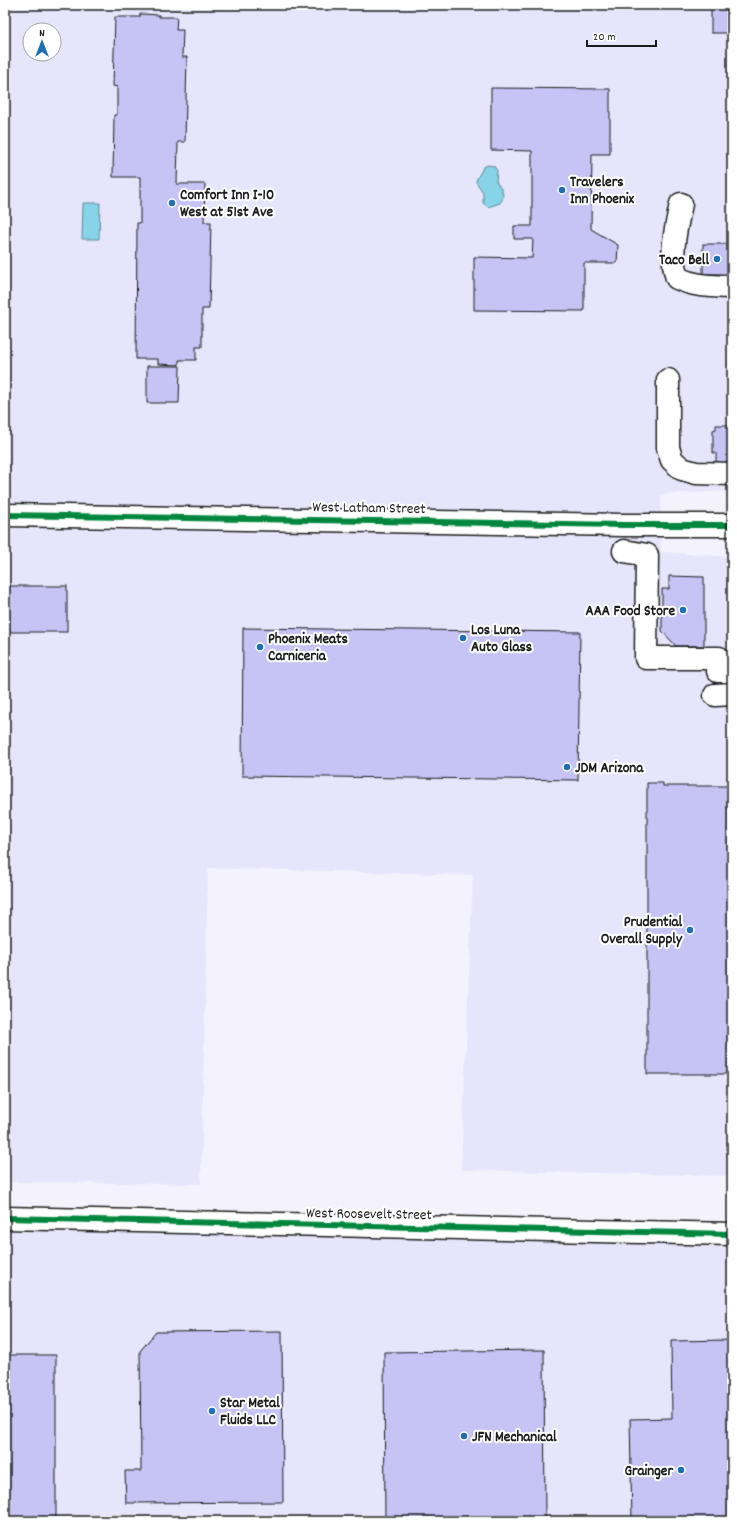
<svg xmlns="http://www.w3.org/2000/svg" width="737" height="1526" font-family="Dekko,sans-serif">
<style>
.built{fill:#e6e5fb;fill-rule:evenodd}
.water{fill:#87d3e7;stroke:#5c8a96}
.building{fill:#c6c3f5;stroke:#1c1c1c}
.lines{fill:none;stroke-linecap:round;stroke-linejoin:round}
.minor-casing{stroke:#1c1c1c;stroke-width:25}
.minor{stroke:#fff;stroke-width:22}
.cycleway-casing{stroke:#fff;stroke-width:8}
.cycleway{stroke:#00873e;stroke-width:6}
.poi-dot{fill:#1f6fb2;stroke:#fff;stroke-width:1.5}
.labels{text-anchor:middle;stroke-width:4;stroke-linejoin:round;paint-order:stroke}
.poi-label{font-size:15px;font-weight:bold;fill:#1c1c1c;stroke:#fff;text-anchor:start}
.street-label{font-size:15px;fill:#1c1c1c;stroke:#fff}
</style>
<rect width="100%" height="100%" fill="#f4f3fd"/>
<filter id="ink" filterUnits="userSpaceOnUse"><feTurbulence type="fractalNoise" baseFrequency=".025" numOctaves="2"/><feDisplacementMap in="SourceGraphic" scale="8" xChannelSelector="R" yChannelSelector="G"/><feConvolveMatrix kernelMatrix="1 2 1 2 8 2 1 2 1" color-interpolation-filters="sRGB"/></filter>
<g filter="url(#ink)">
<g class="built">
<path d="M5,5H732V491L661,494V552L732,557V1176L461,1170L473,875L208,868L201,1184L5,1182ZM30,30H54V54H30Z"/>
<path d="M5,1218L732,1234V1521H5Z"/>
</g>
<g class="water">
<path d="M488,165L494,166L497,171L496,181C500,188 507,194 500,203L488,207L483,203V192L476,182C477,176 481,173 483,167Z"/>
<path d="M83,203H100L99,239H82Z"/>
</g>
<g class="building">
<rect x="711" y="5" width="21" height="28"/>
<path d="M140,14L159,15V17H177L176,30H183L182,57H187L185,142H178L177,184H205L204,222H211L209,309H202V347H196V360H179V365L158,364V359H136L137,223H140V177H113L114,115H117V87L113,86L115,17H140Z"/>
<path d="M491,88L610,89V154H592L591,229L618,245L617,263H584V311L474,310V257L532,258L533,239H514V226H532V151L491,150Z"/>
<rect x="703" y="244" width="29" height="30"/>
<path d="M147,366H180L179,403H147Z"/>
<path d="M716,425H732V471L716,464V453H713V430L716,429Z"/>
<path d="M669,576L704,577V646H676L662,631V589H669Z"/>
<rect x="5" y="586" width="62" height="46"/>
<path d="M243,628L580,632L578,780L242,776Z"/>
<path d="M647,783H663V786H732V1074H647Z"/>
<path d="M282,1331L283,1502L126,1503L125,1471H141L140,1351L156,1332Z"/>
<path d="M732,1340V1521H632L630,1419L672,1418L671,1341Z"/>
<path d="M544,1350L545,1521H385L384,1352Z"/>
<rect x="5" y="1355" width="51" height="166"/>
</g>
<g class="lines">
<defs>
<g id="minor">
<path d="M681,204C676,228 669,254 677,278C696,287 711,286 732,287"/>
<path d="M668,380V448L672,460L682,469L696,473L732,474"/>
<path d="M5,515L624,525H732"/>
<path d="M624,551L647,555L646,658H719"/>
<path d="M718,671H732"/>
<path d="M715,695L732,694"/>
<path d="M5,1218L732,1234"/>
</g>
</defs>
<use href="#minor" class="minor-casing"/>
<use href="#minor" class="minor"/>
<defs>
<g id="cycleway">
<path d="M5,515L624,525H732"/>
<path d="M5,1218L732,1234"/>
</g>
</defs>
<use href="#cycleway" class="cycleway-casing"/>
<use href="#cycleway" class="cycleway"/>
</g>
</g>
<g class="poi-dot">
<circle cx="562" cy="190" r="4"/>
<circle cx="172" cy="203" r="4"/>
<circle cx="717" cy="259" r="4"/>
<circle cx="683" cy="610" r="4"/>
<circle cx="463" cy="638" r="4"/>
<circle cx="260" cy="647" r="4"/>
<circle cx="567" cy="767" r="4"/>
<circle cx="690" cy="930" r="4"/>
<circle cx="212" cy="1411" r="4"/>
<circle cx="464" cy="1436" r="4"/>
<circle cx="681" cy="1470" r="4"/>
</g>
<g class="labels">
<g class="poi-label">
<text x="570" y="186">Travelers<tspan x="570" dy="17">Inn Phoenix</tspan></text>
<text x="180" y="199">Comfort Inn I-10<tspan x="180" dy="17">West at 51st Ave</tspan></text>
<text x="709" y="264" text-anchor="end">Taco Bell</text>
<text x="675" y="615" text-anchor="end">AAA Food Store</text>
<text x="471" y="634">Los Luna<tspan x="471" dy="17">Auto Glass</tspan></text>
<text x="268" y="643">Phoenix Meats<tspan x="268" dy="17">Carniceria</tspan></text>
<text x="575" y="772">JDM Arizona</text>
<text x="682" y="926" text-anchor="end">Prudential<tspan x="682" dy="17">Overall Supply</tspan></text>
<text x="220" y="1407">Star Metal<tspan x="220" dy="17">Fluids LLC</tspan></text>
<text x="472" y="1441">JFN Mechanical</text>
<text x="673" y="1475" text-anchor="end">Grainger</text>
</g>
<g class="street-label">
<text transform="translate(369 507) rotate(1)" y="5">West Latham Street</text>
<text transform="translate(369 1213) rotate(1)" y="5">West Roosevelt Street</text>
</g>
</g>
<rect width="737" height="1526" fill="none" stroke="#fff" stroke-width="20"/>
<rect x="10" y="10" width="717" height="1506" fill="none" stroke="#1c1c1c" stroke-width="1.5" filter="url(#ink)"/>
<g transform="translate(42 42)"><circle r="19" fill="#ffffff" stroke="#a4a4a4"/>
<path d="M0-3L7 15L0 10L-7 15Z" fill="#1f6fb2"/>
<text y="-6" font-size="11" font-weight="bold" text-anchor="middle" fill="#1c1c1c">N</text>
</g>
<path d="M587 40v6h69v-6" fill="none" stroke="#1c1c1c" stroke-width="2"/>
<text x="593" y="40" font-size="12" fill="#1c1c1c" stroke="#ffffff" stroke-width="3" paint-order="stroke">20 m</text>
</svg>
